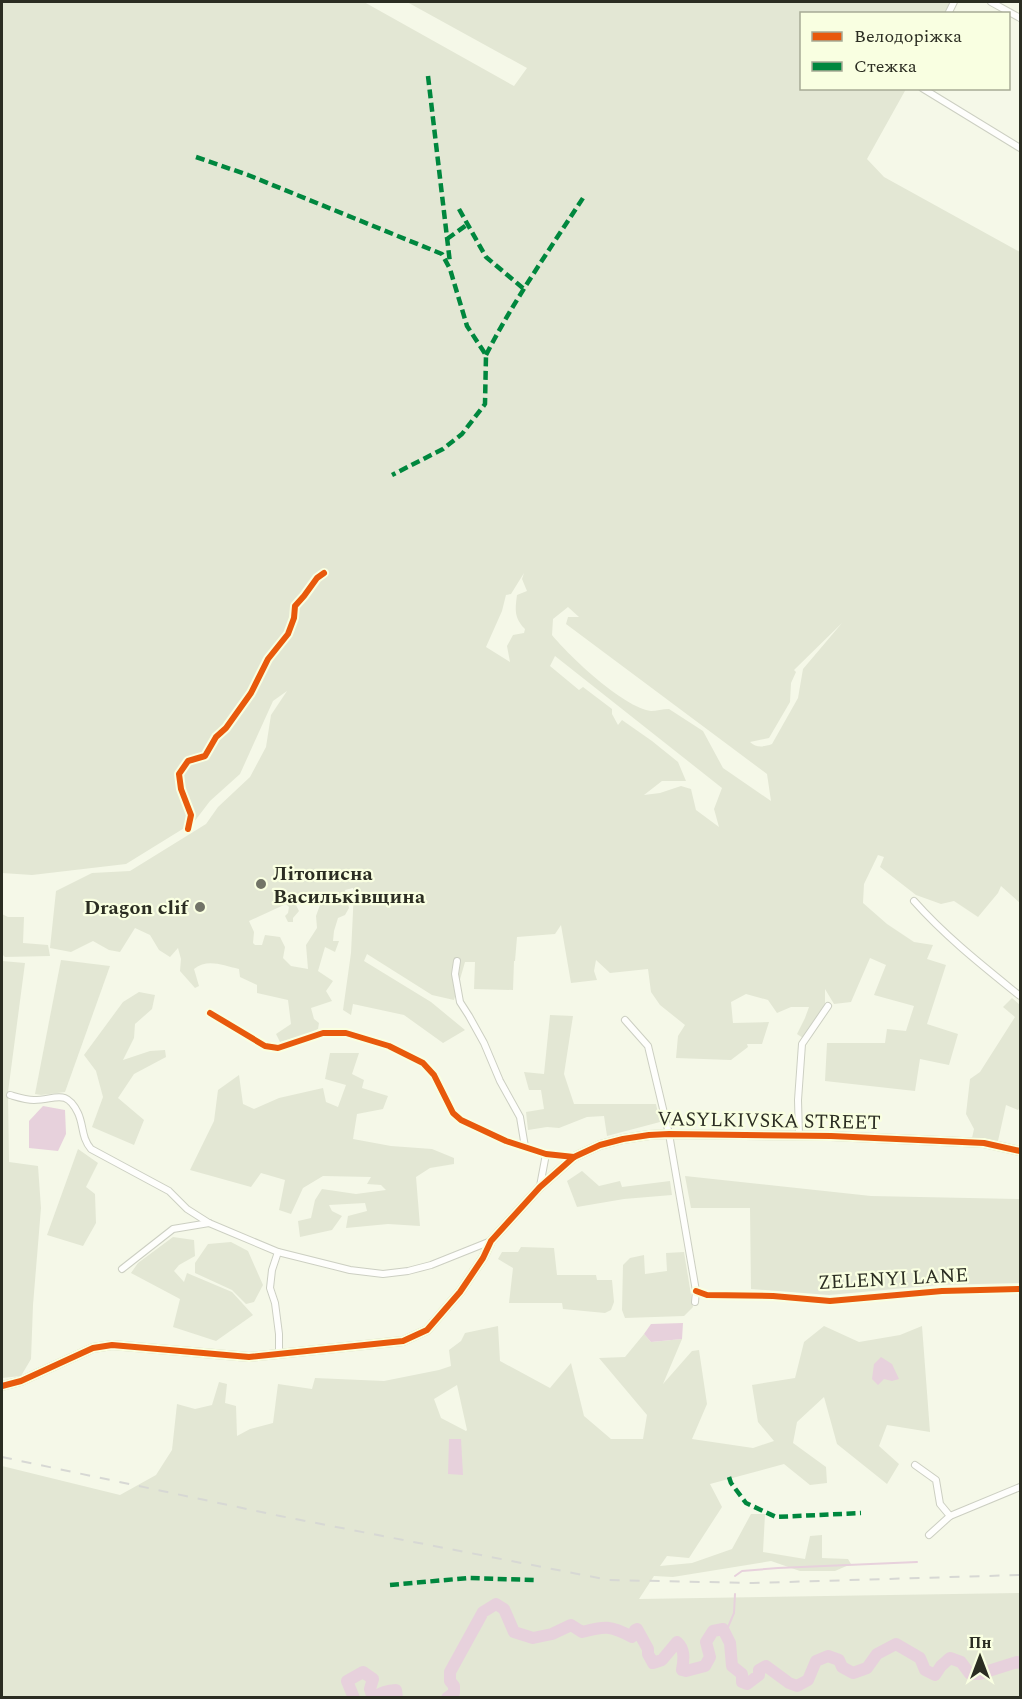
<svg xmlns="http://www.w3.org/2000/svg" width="1022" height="1699" font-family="Spectral,serif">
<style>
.green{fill:#e3e7d4;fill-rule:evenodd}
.water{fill:#e7d1dc}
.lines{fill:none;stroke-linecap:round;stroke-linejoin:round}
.stream{stroke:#e7d1dc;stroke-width:2}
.river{stroke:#e7d1dc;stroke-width:12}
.minor-casing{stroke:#cccfc2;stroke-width:8}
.tertiary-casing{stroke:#cccfc2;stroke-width:10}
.minor{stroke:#fefefc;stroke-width:6}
.tertiary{stroke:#fefefc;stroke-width:8}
.rail{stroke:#d7d8d4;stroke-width:2;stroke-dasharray:10 10;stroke-linecap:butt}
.quiet{stroke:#00873e;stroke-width:4.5;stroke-dasharray:9 4.5;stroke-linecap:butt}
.cycleway-casing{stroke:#f9ffe1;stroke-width:10}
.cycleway{stroke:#e8590c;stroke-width:6}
.poi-dot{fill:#727467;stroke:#f9ffe1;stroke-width:2}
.labels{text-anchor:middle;stroke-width:4.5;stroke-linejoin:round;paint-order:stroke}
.poi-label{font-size:20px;font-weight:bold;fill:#2b2d22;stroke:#f9ffe1;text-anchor:start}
.street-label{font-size:20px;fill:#2b2d22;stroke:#f9ffe1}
</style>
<rect width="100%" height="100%" fill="#f5f8e8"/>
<g class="green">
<path d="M2,2H364L514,86L527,68L407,2H954L948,13L802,14V88L906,89L867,159L884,177L1020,252V903L1001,886L998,893L978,917L954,901L941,904L916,895L880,867L884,857L878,855L864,884L863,903L887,924L914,942L933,945L927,959L946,965L927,1024L958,1034L949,1065L920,1059L915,1091L825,1081L827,1043H885L887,1029L906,1031L914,1006L874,995L886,965L870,958L851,1002L834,1004L825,989V1005L803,1038L797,1034L805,1018L809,1007H791L777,1013L768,1000L746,994L731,1002L733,1023L769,1022L762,1044H747L748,1047L731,1060L676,1058L678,1036L685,1025L660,1005L651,992L648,969L610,973L596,960L594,971L597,980L571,983L561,925L555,934L517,937L515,961H514L513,990L474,989L475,962H465L454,1000L432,995L367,954L364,961L431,1002L465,1030L443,1043L404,1015L353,1004L351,1015L343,1010L351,953L354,891L353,888L345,890L349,908L345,915L338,918L334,931L333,941H339L335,952L325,947L318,971L333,981L326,991L332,1001L311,1008L314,1019L319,1023L318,1029L308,1034L280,1042L276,1034L291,1024L288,1000L257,993V985L240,977L239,969C223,966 208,958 194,969L199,986L195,988L180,971L181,959L178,948L170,957L159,950L150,935L135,928L120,952L109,950L93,941L71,952L50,948L56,891L92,873L130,871L206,824L218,807L250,777L266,747L271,715L287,691L273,701L240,774L210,801L194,822L126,864L32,875L2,873ZM524,573L522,579L527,591L517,595C515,610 514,618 525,629L524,633L513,635L507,646L510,662L486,647L502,611L506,595L511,594ZM568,607L579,617H568L566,624L767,774L771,801L723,768L703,731L669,709C663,709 656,711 651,711C623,707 570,657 552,635L553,619ZM842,623L803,669L798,698L772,744C764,747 756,748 750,742L769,738L790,702L791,683L796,672L794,670ZM555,656L722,788L714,809L719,827L696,810L691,789L681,786L660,793L644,795L662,781H686L678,762L652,741L622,720L618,725L612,714V709L583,687L579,690L550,666ZM324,894L316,916L317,928L306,945L308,969L291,966L283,958L285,947L280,937L265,935L262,945H255L253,943L254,932L249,921L286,904L289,907L288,913L285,916L288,922H293V918L299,911L296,905L297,899Z"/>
<path d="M2,914L8,917H24L23,943L48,945L50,956L5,957L2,954Z"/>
<path d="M61,960L110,966L65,1092L41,1095L35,1094Z"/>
<path d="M2,961L25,963L8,1092L9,1162L38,1166L41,1208L33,1305L31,1359L21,1376L2,1378Z"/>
<path d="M139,992L155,995L152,1009L135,1024L134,1038L123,1060L150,1051L165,1050L166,1057L134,1074L118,1098L144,1120L134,1145L92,1127L103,1097L96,1071L84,1055L123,1002Z"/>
<path d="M1012,998L1020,1005V1107L1018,1110L1006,1105L998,1141L972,1138L974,1129L966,1114L970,1079L980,1072L1015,1017L1003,1007Z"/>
<path d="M550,1015L573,1016L564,1074L574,1104H656L660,1122L607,1136L604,1116L587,1117L559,1128L547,1127L528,1130L526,1112L544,1109L541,1090H529L524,1072L544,1074Z"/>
<path d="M330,1053H359L352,1074L364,1080L362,1088L388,1096L383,1109L357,1114L353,1139L391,1146L432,1149L454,1158V1164L430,1168L416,1177L420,1226L388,1224L346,1228L348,1216L367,1211L365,1203L329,1205L332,1211L342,1216L332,1230L300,1237L298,1221L311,1218L315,1200L322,1189L356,1194L386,1190L381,1185L367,1184L371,1177L323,1176L303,1188L291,1214L279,1210L285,1180L261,1173L251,1187L190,1170L214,1121L218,1090L239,1075L243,1104L254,1109L279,1098L323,1088L326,1102L338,1107L346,1085L325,1079Z"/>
<path d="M78,1149L98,1163L86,1187L95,1194L96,1223L83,1246L47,1235Z"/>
<path d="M582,1171L599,1186L620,1181L622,1187L670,1181L672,1195L624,1199L577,1207L567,1181Z"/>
<path d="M685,1176L871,1196L1020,1199V1283L938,1285L829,1295L751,1289L750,1208H691Z"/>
<path d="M173,1237L194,1240L195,1256L179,1265L174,1271L184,1282L187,1273L232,1292L253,1315L216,1341L173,1327L180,1299L131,1273L138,1263Z"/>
<path d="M231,1242L248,1251L263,1285L254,1302L246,1304L232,1290L195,1273V1263L208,1244Z"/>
<path d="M521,1247L554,1248L557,1275H596L597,1280H612L614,1302L611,1310L605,1313L563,1309L562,1303H509L513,1268L498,1259L502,1252H518Z"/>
<path d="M684,1252L693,1307L684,1316L625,1318L622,1310L623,1265L630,1258L644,1255L645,1274L667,1271L666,1253Z"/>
<path d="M498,1326L500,1361L550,1388L571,1363L584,1416L611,1439H643L647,1415L599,1358L625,1357L644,1334L651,1342L682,1339L663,1384L692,1351L699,1350L707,1404L692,1439L753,1448L774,1441L758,1422L752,1385L795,1378L804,1342L824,1326L859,1342L900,1335L922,1326L930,1432L887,1425L879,1446L899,1464L887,1484L837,1444L824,1397L797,1422L793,1443L826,1467L827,1483L810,1485L784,1464L710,1484L722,1507L689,1558L667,1556L660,1566L692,1563L732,1549L751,1514H765L763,1552L805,1559L810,1536L822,1535V1558L848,1559L851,1564L835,1571H800L771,1561L673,1577L654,1576L639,1599L1020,1593V1697L2,1698V1466L120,1495L156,1475L172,1450L177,1404L195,1409L212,1405L219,1382L227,1384L225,1403L236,1406L237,1436L250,1429L273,1423L278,1384L312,1389L315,1378L384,1381L439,1370L451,1366L449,1350L461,1341L465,1333ZM457,1385L467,1430L466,1431L441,1418L434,1399Z"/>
</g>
<g class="water">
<path d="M43,1106L65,1110L66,1134L58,1151L29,1148V1121Z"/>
<path d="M683,1323L682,1339L651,1342L644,1334L651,1324Z"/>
<path d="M881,1357L892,1364L899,1379L892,1381L884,1379L878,1385L872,1379L874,1364Z"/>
<path d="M449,1439H461L463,1475L448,1474Z"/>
</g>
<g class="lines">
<g class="stream">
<path d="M735,1576L742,1571L778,1568L917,1562"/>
<path d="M725,1634L734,1613L735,1594"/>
</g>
<g class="river">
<path d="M354,1698L347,1681L363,1672L373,1679L370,1689L373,1698"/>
<path d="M373,1698C381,1693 387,1690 396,1690L397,1698"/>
<path d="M447,1698L454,1693V1686L450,1681V1672L483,1612L496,1604L504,1609L514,1632L533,1638L552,1634L571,1625L582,1632C605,1626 610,1625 632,1637L635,1630L637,1629L648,1649V1654L653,1663L662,1660L677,1642C685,1649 684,1659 682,1670L686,1671L705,1666L710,1657L706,1642L713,1631L723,1629L730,1643L732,1666L742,1674V1682L747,1684L759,1675V1670L766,1666L789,1683L797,1686L808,1680L816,1661L828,1656L839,1660L842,1667L853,1673L867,1668L877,1654L896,1644L920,1658L925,1670L935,1675L941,1666L950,1658L961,1662L970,1674H979L1017,1662L1020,1663"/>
</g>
<defs>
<g id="minor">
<path d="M991,2L1020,18"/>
<path d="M948,14L954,2"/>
<path d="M922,88L1020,148"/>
<path d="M914,901C946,937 983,966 1020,996"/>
<path d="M457,961L455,974L460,1002L469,1016L484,1043L500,1081L520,1117L525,1147"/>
<path d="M210,1013L265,1046L278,1048L323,1033H346L389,1046L423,1063L434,1075L453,1113L461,1120L506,1141L546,1154L574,1157"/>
<path d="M625,1020L648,1046L669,1134L696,1291L695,1302"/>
<path d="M10,1095C17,1097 26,1100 34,1100C55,1100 66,1088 78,1113C84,1126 81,1137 91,1149L169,1191L187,1209L209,1223L278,1252L350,1270L383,1274L408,1271L431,1265L491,1241"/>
<path d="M799,1136L798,1100L802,1044L828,1006"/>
<path d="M540,1186L546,1154"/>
<path d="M278,1252L272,1270L270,1288L275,1303L279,1334V1355"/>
<path d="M122,1269L173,1229L209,1223"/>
<path d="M696,1291L707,1295L773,1296L830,1301L942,1291L1020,1289"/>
<path d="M915,1465L936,1480L940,1504L950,1516L1020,1487"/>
<path d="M929,1535L950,1516"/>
</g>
<path id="tertiary" d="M2,1386L21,1381L93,1348L112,1345L249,1357L403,1341L427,1330L460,1292L483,1258L491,1241L540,1187L574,1157L600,1145L623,1139L649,1135L669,1134L831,1136L984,1143L1020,1151"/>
</defs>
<use href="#minor" class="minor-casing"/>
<use href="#tertiary" class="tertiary-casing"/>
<use href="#minor" class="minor"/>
<use href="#tertiary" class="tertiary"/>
<path class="rail" d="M2,1457L280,1516L609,1580L753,1583L1020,1575"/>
<g class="quiet">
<path d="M428,76L450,263"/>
<path d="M196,157L248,175L442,254L450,269L467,326L486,355L485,404L462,434L443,449L392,475"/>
<path d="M459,209L486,257L524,289"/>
<path d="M447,239L468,224"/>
<path d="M486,355C514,300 550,249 583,198"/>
<path d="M729,1477L731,1483L746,1503L776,1517L861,1513"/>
<path d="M390,1585L468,1578L534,1580"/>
</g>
<defs>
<g id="cycleway">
<path d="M188,829L191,815L181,789L179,774L188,761L205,756L216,737L226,728L251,693L268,659L288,634L294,618L295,606L304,596L317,578L324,573"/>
<path d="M210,1013L265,1046L278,1048L323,1033H346L389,1046L423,1063L434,1075L453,1113L461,1120L506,1141L546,1154L574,1157"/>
<path d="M696,1291L707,1295L773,1296L830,1301L942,1291L1020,1289"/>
<path d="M2,1386L21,1381L93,1348L112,1345L249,1357L403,1341L427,1330L460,1292L483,1258L491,1241L540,1187L574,1157L600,1145L623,1139L649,1135L669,1134L831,1136L984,1143L1020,1151"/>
</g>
</defs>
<use href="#cycleway" class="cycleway-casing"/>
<use href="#cycleway" class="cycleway"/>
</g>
<g class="poi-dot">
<circle cx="261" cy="884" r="6"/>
<circle cx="200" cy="907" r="6"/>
</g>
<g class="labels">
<g class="poi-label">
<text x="273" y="880">Літописна<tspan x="273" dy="23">Васильківщина</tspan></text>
<text x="188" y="914" text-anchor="end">Dragon clif</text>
</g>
<g class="street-label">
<text transform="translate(769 1120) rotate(1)" y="7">VASYLKIVSKA STREET</text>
<text transform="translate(893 1278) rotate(-3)" y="7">ZELENYI LANE</text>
</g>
</g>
<rect width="1022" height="1699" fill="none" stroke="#2b2d22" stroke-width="6"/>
<rect x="800" y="12" width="210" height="78" fill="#f9ffe1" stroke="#a7ab95" stroke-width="1.5"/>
<rect x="812" y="32" width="30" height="9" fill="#e8590c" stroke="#a7ab95" stroke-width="1.5"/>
<text x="854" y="42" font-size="18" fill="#2b2d22">Велодоріжка</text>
<rect x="812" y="62" width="30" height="9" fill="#00873e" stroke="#a7ab95" stroke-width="1.5"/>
<text x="854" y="72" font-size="18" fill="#2b2d22">Стежка</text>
<g transform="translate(980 1657)" stroke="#f9ffe1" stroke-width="4.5" paint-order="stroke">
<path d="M0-4.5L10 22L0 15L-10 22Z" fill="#2b2d22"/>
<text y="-9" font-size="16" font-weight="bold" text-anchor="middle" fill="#2b2d22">Пн</text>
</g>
</svg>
